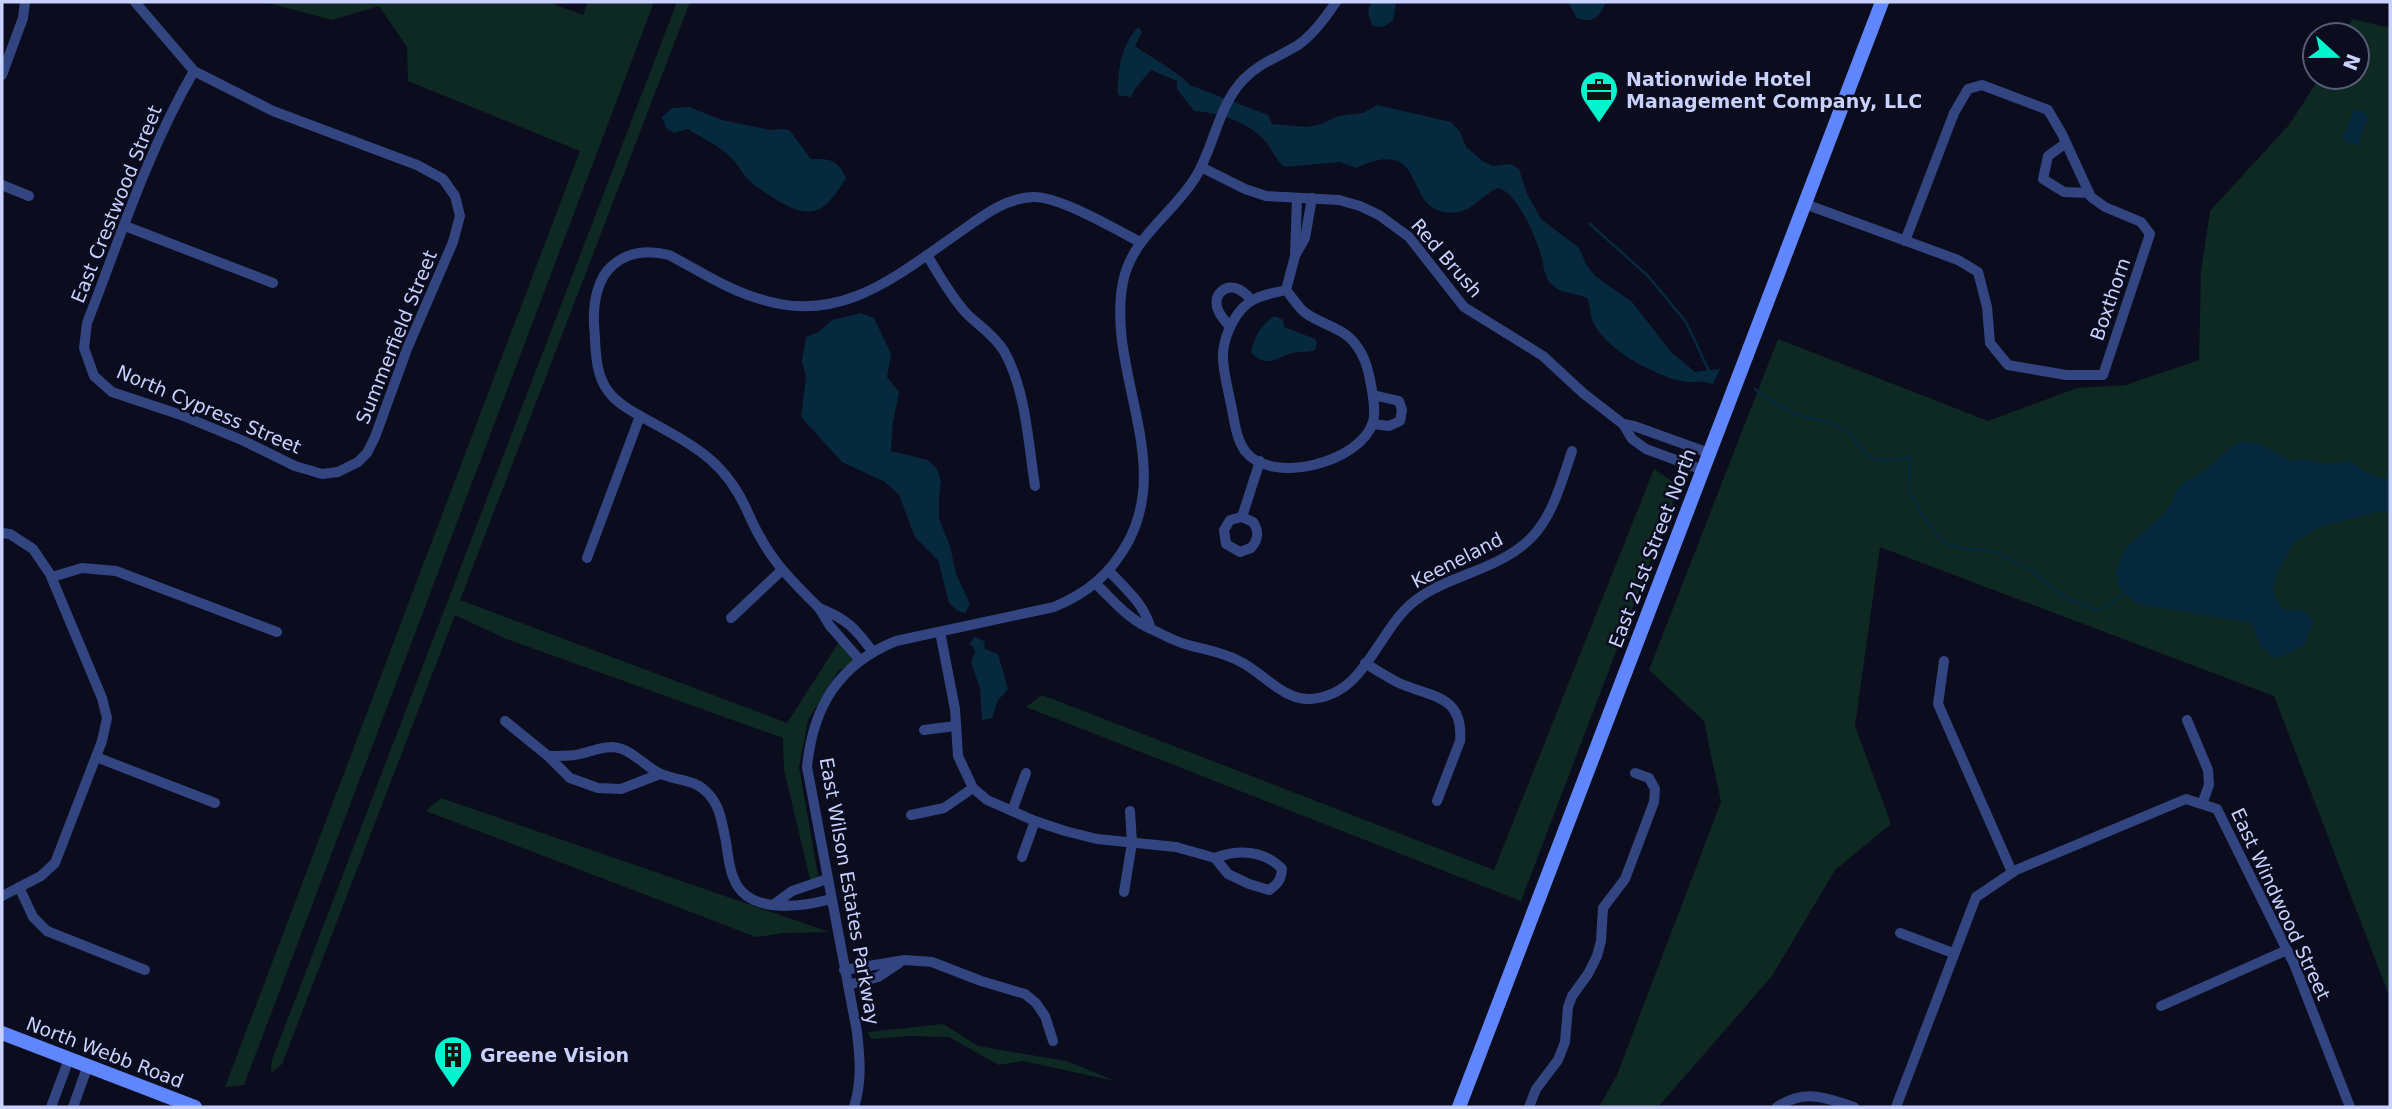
<svg xmlns="http://www.w3.org/2000/svg" width="2392" height="1109" font-family="'DejaVu Sans',sans-serif">
<style>
.green{fill:#0e2921}
.water{fill:#06293d}
.lines{fill:none;stroke-linecap:round;stroke-linejoin:round}
.stream{stroke:#06293d;stroke-width:2.5}
.minor{stroke:#334581;stroke-width:10}
.secondary{stroke:#6086ff;stroke-width:14}
.labels{text-anchor:middle;stroke-width:5;stroke-linejoin:round;paint-order:stroke}
.poi-label{font-size:19px;font-weight:bold;fill:#c9d1ff;stroke:#0b0d1f;text-anchor:start}
.street-label{font-size:19px;fill:#c9d1ff;stroke:#0b0d1f}
</style>
<rect width="100%" height="100%" fill="#0b0d1f"/>
<g class="green">
<path d="M265,2H548L583,15L588,2H654L244,1085L225,1087L580,151L408,81L407,47L379,6L332,20Z"/>
<path d="M677,2H690L460,600L787,723L841,639L859,659L838,671L808,720L799,767L818,875L811,883L784,770L783,738L504,638L455,615L282,1064L271,1073L272,1060Z"/>
<path d="M2352,19L2390,28V998L2274,696L1880,547L1855,726L1891,824L1835,870L1772,976L1658,1107H1599L1617,1075L1721,802L1704,721L1649,670L1778,339L1988,421L2077,388L2126,385L2199,360L2201,271L2210,211L2289,125L2320,77H2357V35H2343Z"/>
<path d="M1654,469L1679,486L1521,901L1026,707L1042,695L1494,870Z"/>
<path d="M441,798L829,932L784,933L756,937L426,811Z"/>
<path d="M943,1024L978,1046L1067,1061L1115,1081L1023,1061L999,1065L949,1037L908,1036L871,1039L868,1032Z"/>
</g>
<g class="water">
<path d="M1372,2H1396L1393,21L1382,27L1373,26C1368,16 1366,11 1372,2Z"/>
<path d="M1568,2H1606C1600,16 1593,24 1577,18Z"/>
<path d="M1138,27L1142,32L1135,46C1153,59 1174,69 1190,85L1268,115L1272,124L1307,127L1322,124L1338,116L1363,113L1377,105L1451,122L1460,132L1466,147L1484,162L1493,166L1511,164L1519,169L1527,194L1541,219L1579,248L1586,264L1595,276L1632,302L1672,353L1695,372L1720,369L1713,384C1699,379 1694,384 1681,381C1653,374 1608,351 1594,324C1590,316 1591,306 1587,298C1577,293 1565,294 1556,288C1543,279 1545,268 1541,255C1535,235 1518,195 1499,188C1483,193 1476,209 1458,212C1398,220 1434,132 1356,168L1340,162L1285,167C1275,160 1273,150 1265,141C1248,121 1218,113 1194,111L1177,89V81L1151,70L1134,90L1131,97L1118,95C1118,68 1120,48 1138,27Z"/>
<path d="M689,107L722,120L770,130L785,129L790,131L811,159C831,159 837,159 846,178C823,216 810,221 772,197C764,191 752,185 746,177C739,168 735,160 725,152C714,143 700,137 688,129L674,133L666,128L662,117L672,108Z"/>
<path d="M2354,109L2369,115L2359,140L2361,142L2359,146L2342,140Z"/>
<path d="M861,313L874,318L891,354L887,377L899,392L893,422L891,451L928,460L937,469L941,481L939,496V519L950,546L956,574L970,604L965,613L958,611L949,603L938,560L915,537L899,495L885,482L842,462L801,417L806,377L802,361L806,337L819,332L832,320Z"/>
<path d="M1275,316L1283,320L1284,327L1315,339L1317,343L1315,350C1307,353 1300,351 1292,353C1277,358 1265,369 1251,352C1254,337 1262,323 1275,316Z"/>
<path d="M2243,441L2262,444L2291,461L2304,459L2325,464L2349,461L2369,473L2390,481V512H2377L2319,527L2294,543L2277,573L2273,592L2283,610H2302L2314,620L2304,646L2276,659L2260,646L2252,623L2137,604L2119,588L2116,570L2126,547L2166,512L2180,484L2195,477L2236,444Z"/>
<path d="M975,637L986,642L984,643L985,649L998,654L1008,689L998,700L992,718L982,720L980,688L971,663L975,651L972,645L969,646L973,638Z"/>
</g>
<g class="lines">
<g class="stream">
<path d="M1590,224L1648,276L1686,322L1709,371"/>
<path d="M1755,389C1769,401 1784,410 1802,416C1815,420 1831,421 1843,428C1858,436 1859,456 1878,460C1886,461 1900,458 1910,458L1908,489L1921,513L1944,543L1963,548L1993,551L2032,570L2065,598L2096,610L2108,606L2125,593"/>
</g>
<g class="minor">
<path d="M135,2L194,71L273,111L417,165L443,179L455,196L460,216L453,242L407,349L375,437L367,453L358,462L338,472L322,474L295,466L244,441L181,415L112,392L94,376L84,348L87,323C120,238 148,150 194,71"/>
<path d="M2,75L23,18L25,2"/>
<path d="M2066,143L2048,156L2043,179L2064,192L2089,193"/>
<path d="M1201,167L1245,189L1266,196L1339,200L1360,206L1379,215L1409,237L1464,307L1543,356L1583,393L1623,424L1632,439L1646,449L1703,470"/>
<path d="M2,185L29,196"/>
<path d="M1805,204L1958,260L1978,272L1987,307L1990,343L2008,365L2066,375H2103L2150,234L2141,222L2105,207L2091,197L2062,134L2048,110L1982,85L1968,89L1954,113L1905,241"/>
<path d="M125,226L273,283"/>
<path d="M1296,254L1305,238L1312,198"/>
<path d="M927,255C939,275 950,295 966,313C979,326 994,335 1004,351C1026,390 1028,442 1035,486"/>
<path d="M1286,290C1293,298 1298,308 1307,314C1323,325 1344,328 1356,345C1364,355 1369,372 1371,385C1373,396 1376,411 1373,422C1361,462 1272,486 1245,451C1235,437 1234,416 1230,400C1227,384 1222,368 1223,352C1225,333 1237,307 1255,299C1264,294 1275,293 1286,290L1295,256L1297,198"/>
<path d="M1230,327C1225,321 1219,315 1217,307C1214,294 1225,284 1238,289C1243,291 1248,296 1252,300"/>
<path d="M1373,395L1399,401L1402,410L1400,421L1389,426L1373,424"/>
<path d="M1623,424L1634,426L1709,453"/>
<path d="M1242,517L1253,522C1259,531 1259,539 1251,548L1240,552L1226,544L1224,530L1230,520L1242,517L1260,461"/>
<path d="M2,533L10,534L33,549L50,574L102,698L107,718L102,741L55,863L41,876L2,896"/>
<path d="M587,558L640,416"/>
<path d="M52,577L82,568L116,571L277,632"/>
<path d="M1096,584C1114,601 1128,619 1151,629C1144,604 1127,590 1109,571"/>
<path d="M819,608C787,576 768,558 749,515C727,463 698,448 651,422C637,414 618,405 608,391C594,373 596,345 594,324C593,304 597,278 613,265C629,251 649,250 669,255C698,270 728,290 760,299C840,325 895,277 957,234C980,218 1004,198 1033,197C1059,196 1115,229 1140,242"/>
<path d="M731,618L782,570"/>
<path d="M1151,629C1162,634 1174,641 1185,644C1205,650 1223,652 1241,662C1263,673 1283,700 1310,699C1364,696 1375,636 1411,604C1444,575 1497,572 1531,538C1553,516 1562,480 1572,451"/>
<path d="M940,632L955,709L958,756L973,788L987,800L1035,821L1065,831L1097,839L1176,847L1215,858L1228,874L1249,884L1269,890C1278,884 1281,880 1282,869C1264,850 1238,849 1215,858"/>
<path d="M859,659L830,626L819,608C847,619 855,628 873,652"/>
<path d="M1944,661L1938,704L2012,872"/>
<path d="M1365,663C1376,670 1387,677 1399,683C1431,697 1464,695 1460,741L1437,801"/>
<path d="M2187,720L2208,770L2209,785L2202,804"/>
<path d="M505,721L548,756L570,778L598,788L621,789L660,774"/>
<path d="M924,730L955,726"/>
<path d="M548,756C557,756 566,756 575,755C588,753 599,747 612,747C631,748 643,765 659,773C677,782 696,777 711,797C720,808 722,823 725,837C728,850 728,867 734,879C748,915 802,907 831,899"/>
<path d="M96,757L215,803"/>
<path d="M1012,811L1026,773"/>
<path d="M911,815L944,808L973,788"/>
<path d="M1022,857L1035,821"/>
<path d="M19,887L33,917L47,931L145,970"/>
<path d="M1124,892L1132,843L1130,811"/>
<path d="M773,905L792,891L827,879"/>
<path d="M1900,933L1953,953"/>
<path d="M844,970L905,960L932,962L981,981L1025,994L1036,1003L1045,1016L1053,1041"/>
<path d="M848,985L878,977L899,963"/>
<path d="M2161,1006L2287,950"/>
<path d="M51,1107L69,1059"/>
<path d="M73,1107L88,1065"/>
<path d="M854,1107C862,1082 860,1058 857,1032L807,767C813,706 839,664 896,641L1054,607C1087,593 1110,575 1128,542C1173,459 1106,369 1123,282C1132,237 1172,215 1195,178C1214,148 1218,105 1244,79C1259,63 1279,57 1298,45C1313,35 1326,17 1336,2"/>
<path d="M1529,1107L1536,1089L1558,1060L1565,1042L1568,1007L1572,996L1588,974L1597,956L1601,941L1603,908L1625,879L1654,802L1655,789L1649,778L1635,773"/>
<path d="M1777,1107C1804,1089 1825,1097 1854,1107"/>
<path d="M1896,1107L1976,897L2016,870L2186,799L2217,809L2294,964L2350,1107"/>
</g>
<g class="secondary">
<path d="M2,1033L195,1107"/>
<path d="M1459,1107L1882,2"/>
</g>
</g>
<defs>
<symbol id="office-pin" viewBox="-11 -11 22 30"><path d="M0 17L-7.5 6A9.5 9.5 0 1 1 7.5 6Z" fill="#00f4cd" stroke="#0b0d1f"/><path d="M-6-3h4V-5.5h4V-3h4V5H-6ZM-1-4.5V-3h2v-1.5ZM-6 0V1H6V0Z" fill="#111"/></symbol>
<symbol id="building-pin" viewBox="-11 -11 22 30"><path d="M0 17L-7.5 6A9.5 9.5 0 1 1 7.5 6Z" fill="#00f4cd" stroke="#0b0d1f"/><path d="M-4-6H4V6H1V3H-1V6H-4ZM-2.5-4.3h1.7v1.8h-1.7ZM.8-4.3h1.7v1.8H.8ZM-2.5-1h1.7V.8h-1.7ZM.8-1h1.7V.8H.8Z" fill="#111"/></symbol>
</defs>
<g fill-rule="evenodd">
<use href="#office-pin" x="1577" y="68" width="44" height="60"/>
<use href="#building-pin" x="431" y="1033" width="44" height="60"/>
</g>
<g class="labels">
<g class="poi-label">
<text x="1626" y="86">Nationwide Hotel<tspan x="1626" dy="22">Management Company, LLC</tspan></text>
<text x="480" y="1062">Greene Vision</text>
</g>
<g class="street-label">
<text transform="translate(116 204) rotate(-68)" y="7">East Crestwood Street</text>
<text transform="translate(1447 258) rotate(49)" y="7">Red Brush</text>
<text transform="translate(2110 299) rotate(-71)" y="7">Boxthorn</text>
<text transform="translate(396 337) rotate(-68)" y="7">Summerfield Street</text>
<text transform="translate(209 409) rotate(23)" y="7">North Cypress Street</text>
<text transform="translate(1652 548) rotate(-69)" y="7">East 21st Street North</text>
<text transform="translate(1457 560) rotate(-27)" y="7">Keeneland</text>
<text transform="translate(850 891) rotate(80)" y="7">East Wilson Estates Parkway</text>
<text transform="translate(2281 904) rotate(65)" y="7">East Windwood Street</text>
<text transform="translate(105 1052) rotate(21)" y="7">North Webb Road</text>
</g>
</g>
<rect width="2392" height="1109" fill="none" stroke="#c9d1ff" stroke-width="7"/>
<g transform="translate(2336 56) rotate(111)"><circle r="33" fill="#0b0d1f" stroke="#575b79" stroke-width="2"/>
<path d="M0-5L12 26L0 18L-12 26Z" fill="#00f4cd"/>
<text y="-10" font-size="19" font-weight="bold" text-anchor="middle" fill="#c9d1ff">N</text>
</g>
</svg>
